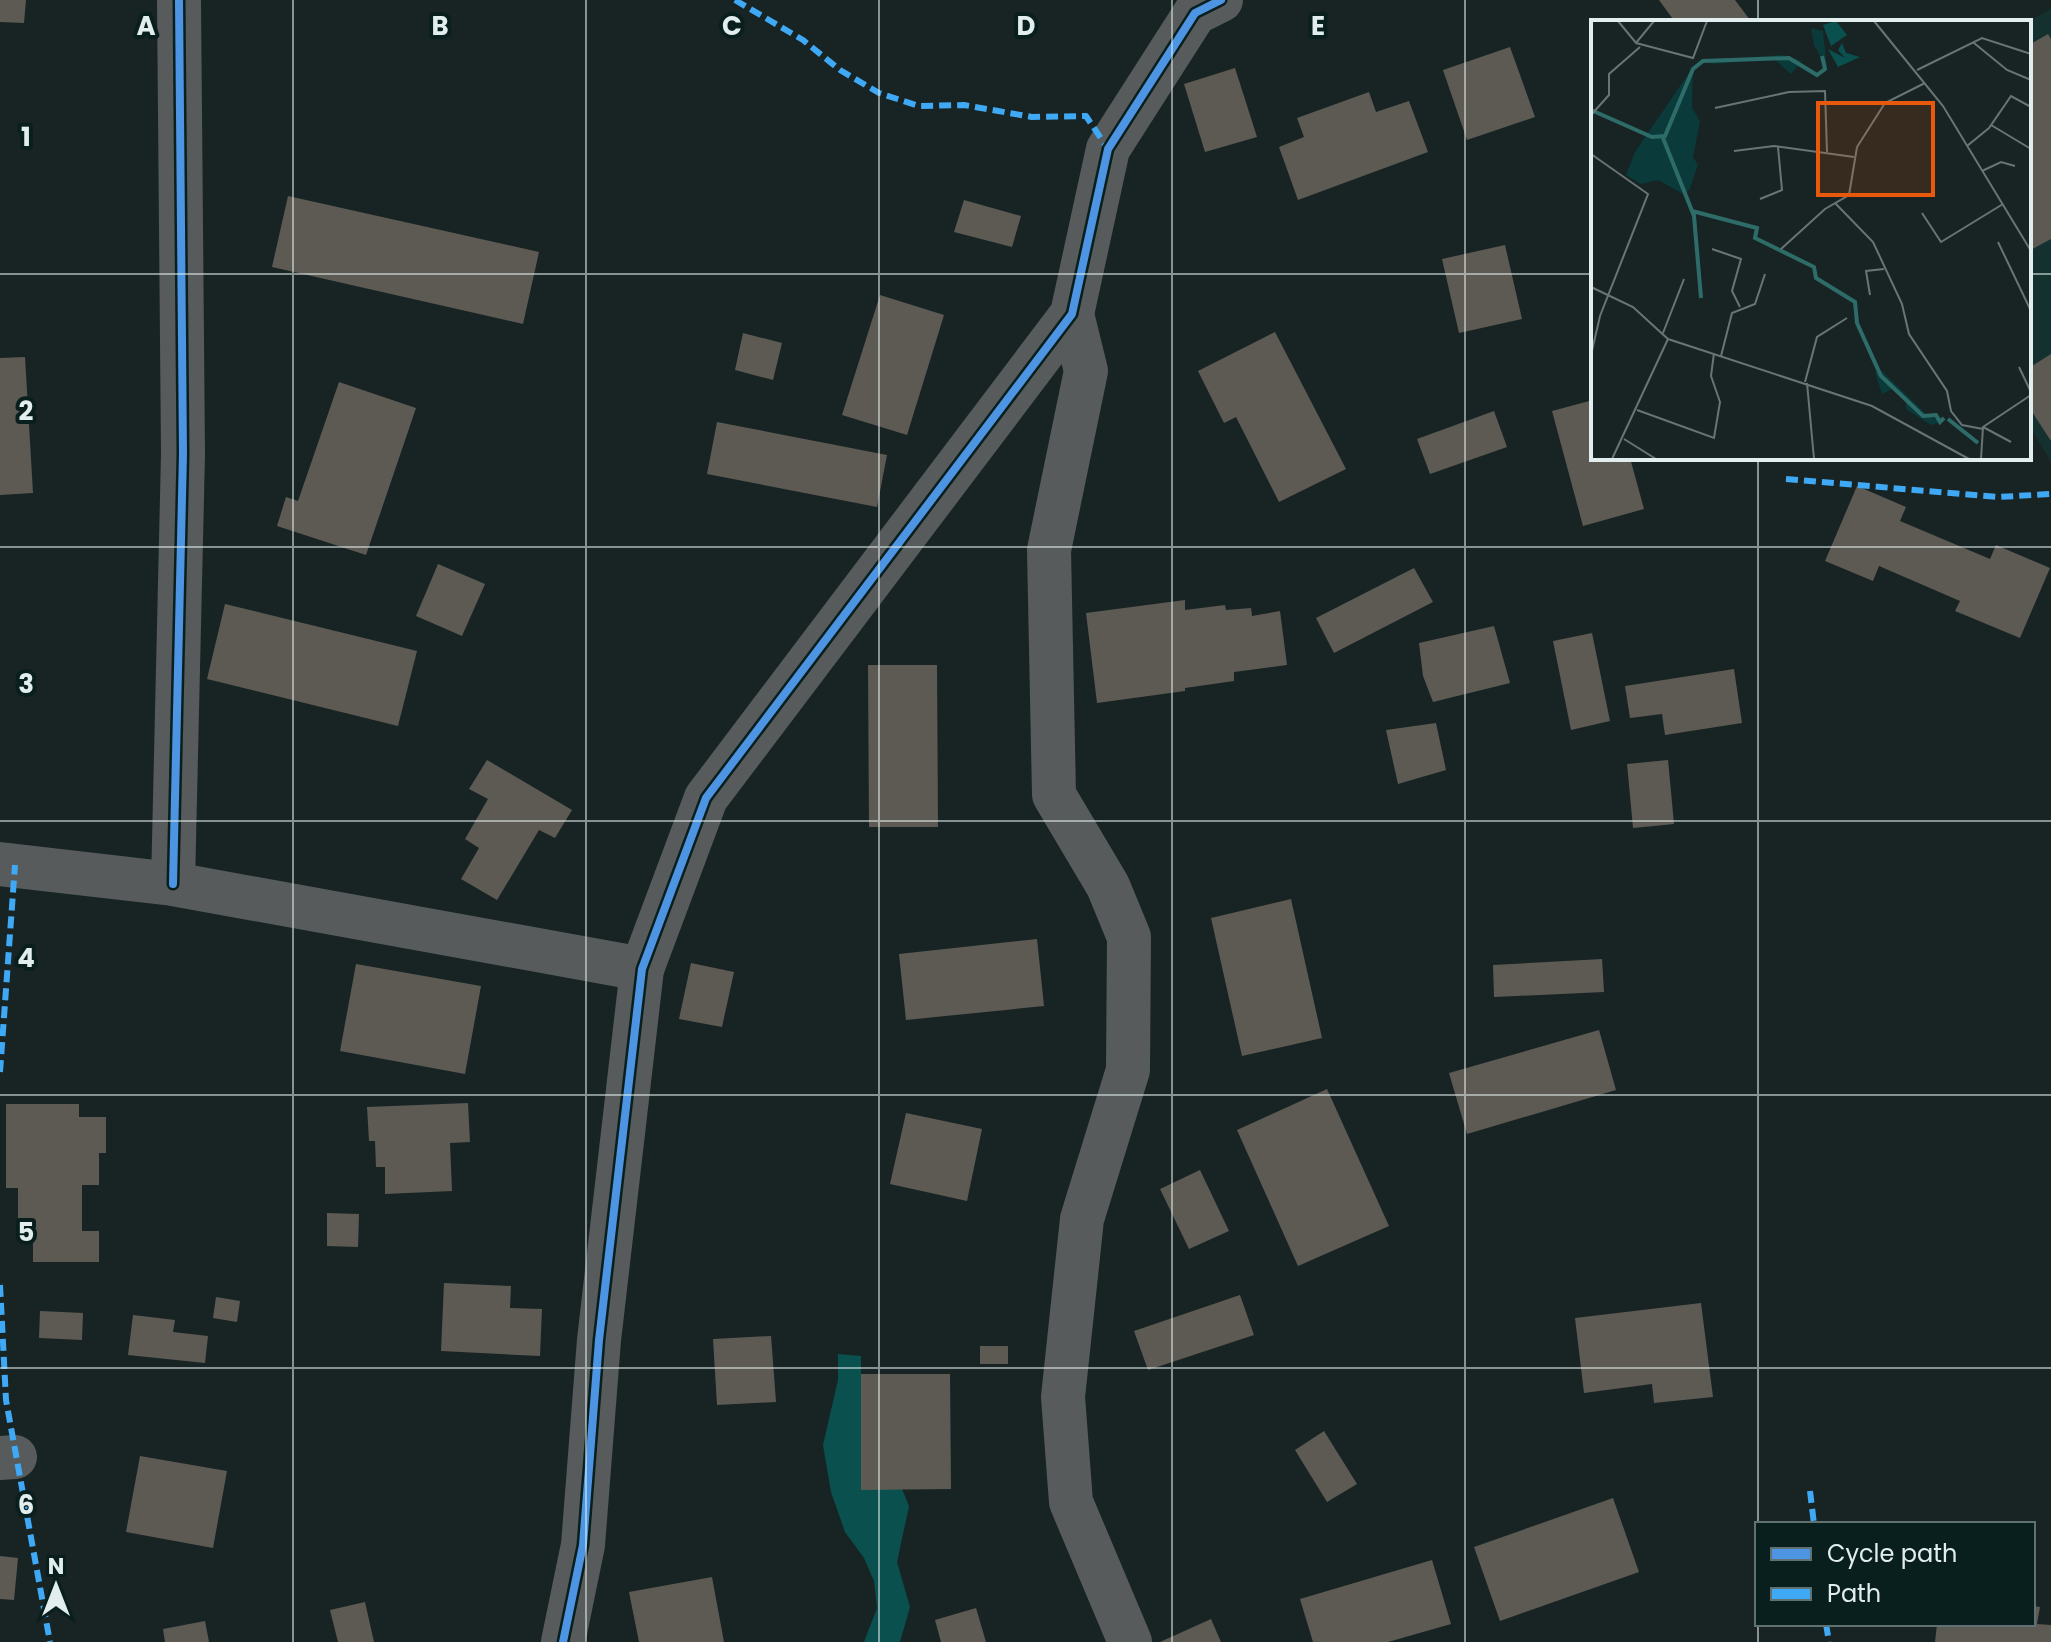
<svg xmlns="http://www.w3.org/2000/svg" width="2051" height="1642" font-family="Poppins,sans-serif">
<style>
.built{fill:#143130}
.forest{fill:#09504e}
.building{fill:#5d5a54}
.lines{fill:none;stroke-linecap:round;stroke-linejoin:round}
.minor{stroke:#575b5b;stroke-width:44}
.quiet{stroke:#3fa9f5;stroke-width:6;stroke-dasharray:12 6;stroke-linecap:butt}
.cycleway-casing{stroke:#091f1e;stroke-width:13}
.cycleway{stroke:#4d94e3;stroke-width:8}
.grid{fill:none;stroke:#e1eeed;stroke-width:2;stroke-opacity:0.55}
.inset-river{fill:none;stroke:#2d6c69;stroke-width:4}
.inset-road{fill:none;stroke:#687574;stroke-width:2}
.view{fill:#e8590c;fill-opacity:0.15;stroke:#e8590c;stroke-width:4}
.inset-edge{fill:none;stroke:#e1eeed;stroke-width:4}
.grid-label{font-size:26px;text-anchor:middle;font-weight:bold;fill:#e1eeed;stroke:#091f1e;stroke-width:8;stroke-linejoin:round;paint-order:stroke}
</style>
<rect width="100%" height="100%" fill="#182424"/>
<path class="built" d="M2051,9V462L2029,425L2027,22Z"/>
<path class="forest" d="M838,1354L861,1356V1489H902L909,1506L897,1562L910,1607L900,1642H864L877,1608L874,1581L864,1558L845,1532L831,1492L823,1445L838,1380Z"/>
<g class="building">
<path d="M0,0H26L24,23L0,22Z"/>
<path d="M1659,0H1735L1750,20L1675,22Z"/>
<path d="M2048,34L2051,39V239L2029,251V45Z"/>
<path d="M1510,47L1535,117L1467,140L1443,70Z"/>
<path d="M1235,68L1257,137L1205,152L1184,84Z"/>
<path d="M1369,92L1376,112L1409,101L1428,152L1298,200L1279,147L1304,137L1297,118Z"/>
<path d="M288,196L539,252L523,324L272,267Z"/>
<path d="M964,200L1021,216L1012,247L954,232Z"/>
<path d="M1505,245L1522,319L1459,333L1442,259Z"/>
<path d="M880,295L944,315L907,435L842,415Z"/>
<path d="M1275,332L1346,469L1279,502L1236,417L1224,423L1198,371Z"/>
<path d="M743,333L782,343L773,380L735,370Z"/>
<path d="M2051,354V441L2029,407V368Z"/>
<path d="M25,357L33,493L0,495V358Z"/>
<path d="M339,382L416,408L366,555L277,526L286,497L298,501Z"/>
<path d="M1593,400V458H1630L1644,509L1583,526L1552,411Z"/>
<path d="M1494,411L1507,447L1430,474L1417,439Z"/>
<path d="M717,422L887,455L877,507L707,474Z"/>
<path d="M1857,486L1906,507L1900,521L1990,559L1996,545L2050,568L2020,638L1955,611L1960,601L1879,566L1873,581L1825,561Z"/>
<path d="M438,564L485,584L462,636L416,616Z"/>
<path d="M1414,568L1433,602L1334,653L1316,618Z"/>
<path d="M1185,600V610L1225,605L1226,610L1251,608L1252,616L1280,611L1287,665L1234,672V681L1185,688V691L1097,703L1086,613Z"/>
<path d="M225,604L417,651L398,726L207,679Z"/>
<path d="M1494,626L1510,683L1433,702L1423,676L1419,643Z"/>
<path d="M1592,633L1610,721L1571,730L1553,641Z"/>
<path d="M868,665H937L938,827H869Z"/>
<path d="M1734,669L1742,723L1665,735L1662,714L1630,718L1625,686Z"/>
<path d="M1436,723L1446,770L1398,784L1386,730Z"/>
<path d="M487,760L572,810L555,838L539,830L497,900L461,879L479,848L465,839L488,799L469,789Z"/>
<path d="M1668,760L1674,824L1633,828L1627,764Z"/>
<path d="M1291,899L1322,1038L1242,1056L1211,918Z"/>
<path d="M1037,939L1044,1006L906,1020L899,954Z"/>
<path d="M1602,959L1604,992L1494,997L1493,965Z"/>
<path d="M691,963L734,972L722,1027L679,1019Z"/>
<path d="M356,964L481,986L465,1074L340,1051Z"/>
<path d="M1599,1030L1616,1090L1467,1134L1449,1073Z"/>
<path d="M1327,1089L1389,1226L1298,1266L1237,1130Z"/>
<path d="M468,1103L470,1142L450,1143L452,1191L385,1194V1167H376L375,1141H369L367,1107Z"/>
<path d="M6,1104H79V1117H106V1153H99V1185H82V1231H99V1262H33V1238H18V1188H6Z"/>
<path d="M906,1113L982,1129L967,1201L890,1184Z"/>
<path d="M1200,1170L1229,1231L1189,1249L1160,1189Z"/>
<path d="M327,1213L359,1214L358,1247L327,1246Z"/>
<path d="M444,1283L511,1286L510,1308L542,1309L540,1356L441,1351Z"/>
<path d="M1240,1295L1254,1335L1148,1370L1134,1331Z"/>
<path d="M216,1297L240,1301L237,1322L213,1318Z"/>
<path d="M1701,1303L1713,1397L1654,1403L1652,1384L1584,1393L1575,1318Z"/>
<path d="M40,1311L83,1313L82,1340L39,1338Z"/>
<path d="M133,1315L175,1320L173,1332L208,1336L205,1363L128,1355Z"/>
<path d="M771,1336L776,1402L717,1405L713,1339Z"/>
<rect x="980" y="1346" width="28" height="18"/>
<path d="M861,1374H950L951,1489L861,1490Z"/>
<path d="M1324,1431L1357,1484L1327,1502L1295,1450Z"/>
<path d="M140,1456L227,1471L213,1548L126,1532Z"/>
<path d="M1613,1498L1639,1572L1500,1621L1474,1547Z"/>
<path d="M0,1556L18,1558L14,1600L0,1599Z"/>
<path d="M1432,1560L1451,1624L1388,1642H1313L1300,1599Z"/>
<path d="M712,1577L724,1642H639L629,1592Z"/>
<path d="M365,1602L374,1642H338L330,1610Z"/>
<path d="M2033,1606L2040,1607L2037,1624L2051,1625V1642H1935L1937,1624H2033Z"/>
<path d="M976,1608L986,1642H941L935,1620Z"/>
<path d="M1211,1619L1221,1642H1160Z"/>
<path d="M205,1621L209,1642H165L163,1629Z"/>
</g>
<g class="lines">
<g class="minor">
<path d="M1072,314L1086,371L1049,550L1054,795L1108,886L1129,937L1128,1070L1082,1219L1063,1397L1071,1502L1130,1642"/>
<path d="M0,864L173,884L642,969"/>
<path d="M173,884L183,454L179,0"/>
<path d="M0,1458L15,1457"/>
<path d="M563,1642L583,1545L599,1340L642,969L706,798L1072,314L1108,149L1195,13L1221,0"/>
</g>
<g class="quiet">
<path d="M735,0L803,40L840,70L879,93L919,106L964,105L1032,117L1086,116L1108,149"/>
<path d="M1786,479L1998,497L2051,494"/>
<path d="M0,1072L15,865"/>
<path d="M0,1285L6,1400L50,1642"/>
<path d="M1810,1491L1814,1524"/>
<path d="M1826,1624L1829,1642"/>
</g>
<defs>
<g id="cycleway">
<path d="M173,884L183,454L179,0"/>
<path d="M563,1642L583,1545L599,1340L642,969L706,798L1072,314L1108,149L1195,13L1221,0"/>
</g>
</defs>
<use href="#cycleway" class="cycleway-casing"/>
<use href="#cycleway" class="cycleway"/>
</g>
<path class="grid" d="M293,0V1642M586,0V1642M879,0V1642M1172,0V1642M1465,0V1642M1758,0V22M0,274H1593M2029,274H2051M1758,458V1524M0,547H2051M0,821H2051M0,1095H2051M0,1368H2051M1758,1624V1642"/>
<g transform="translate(1591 20)">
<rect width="440" height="440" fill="#182424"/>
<path d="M220,8L232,11L236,49L223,25ZM193,35L211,41L200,54L183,39L121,44L116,40ZM102,47L101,88L109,101L102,137L107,145L99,168L94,175L67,160L50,164L35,155L44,132ZM291,351L335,394L350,402L340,405L315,389V379L303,368L291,374L284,352Z" fill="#0a3a39"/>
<path d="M245,1L256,15L240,26L232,5ZM251,23L255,33L269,37L247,47L237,29L254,38L247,30Z" fill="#09504e"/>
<path class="inset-river" d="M0,90L61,117L74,116L102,49L112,41L198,38L226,55L234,49L231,36M72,118L103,196L110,278M101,191L166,208L164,218L223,247L225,258L264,282L266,303L290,356L332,396L345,395L349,402L353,398M357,399L387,423"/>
<path class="inset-road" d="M27,1L45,23L63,1M283,1L352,86L440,231M45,23L102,38L116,1M383,23L416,50L440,60M326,50L391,18L440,34M124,88L198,72L234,71L236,132M0,95L18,75V54L49,27M400,105L440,129M376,126L398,108L420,76L440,87M143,131L183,126L263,137M0,134L57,174L9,296L0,335M391,151L410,142L424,146M169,179L191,170L187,127M244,183L282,222L311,284L318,314L356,371L360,391L371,405L392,409M331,193L350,222L412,184M407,222L440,291M121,229L150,239L141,271L149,287M190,229L234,189L258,175L266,127L294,83L334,63M0,267L42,287L77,319L281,386L378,439M279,275L275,251L293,249M72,313L93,259M130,336L141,293L164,284L174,254M428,347L440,372M214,362L226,317L256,298M216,363L223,439M46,390L123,418L129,382L120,356L123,333M392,407L420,422M33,419L65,439M21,439L77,319M390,439L392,407L440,375"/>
<path class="view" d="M227,83H342V175H227Z"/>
<rect width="440" height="440" class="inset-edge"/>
</g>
<g class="grid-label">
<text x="146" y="35">A</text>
<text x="440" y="35">B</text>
<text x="732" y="35">C</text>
<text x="1026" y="35">D</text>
<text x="1318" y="35">E</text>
<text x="26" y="146">1</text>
<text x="26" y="420">2</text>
<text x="26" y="693">3</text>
<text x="26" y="967">4</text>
<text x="26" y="1241">5</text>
<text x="26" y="1514">6</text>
</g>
<rect x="1755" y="1522" width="280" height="104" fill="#091f1e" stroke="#5f7271" stroke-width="2"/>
<rect x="1771" y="1548" width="40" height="12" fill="#4d94e3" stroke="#5f7271" stroke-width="2"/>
<text x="1827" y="1562" font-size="24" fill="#e1eeed">Cycle path</text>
<rect x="1771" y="1588" width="40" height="12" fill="#3fa9f5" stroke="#5f7271" stroke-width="2"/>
<text x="1827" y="1602" font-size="24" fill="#e1eeed">Path</text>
<g transform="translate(56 1586)" stroke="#091f1e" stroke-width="6" paint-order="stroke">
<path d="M0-6L14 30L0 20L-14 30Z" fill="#e1eeed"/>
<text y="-12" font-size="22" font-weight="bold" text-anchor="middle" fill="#e1eeed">N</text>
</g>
</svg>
